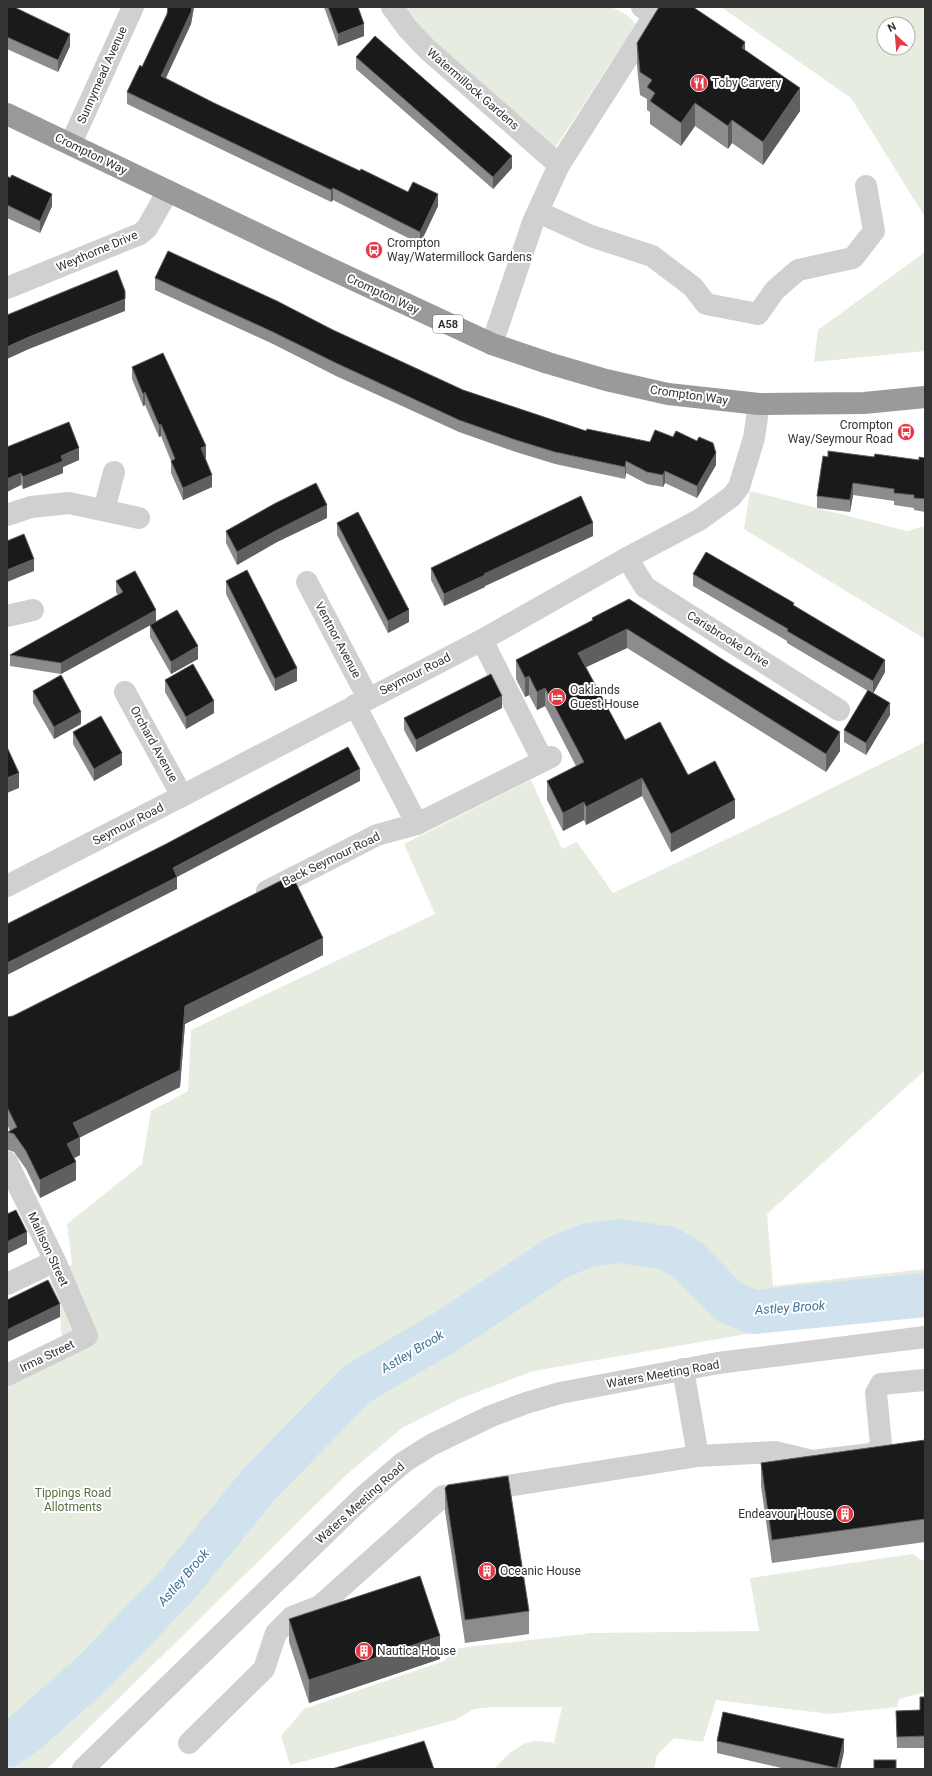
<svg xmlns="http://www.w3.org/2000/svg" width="932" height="1776" font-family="Roboto,sans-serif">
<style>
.green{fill:#e6ecdf;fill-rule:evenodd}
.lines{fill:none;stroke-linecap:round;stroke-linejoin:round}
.river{stroke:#cfe2ee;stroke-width:44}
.minor{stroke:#d0d0d0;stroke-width:22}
.highway{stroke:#9a9a9a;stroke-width:22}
.wall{fill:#8c8c8c}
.shaded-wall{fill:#5f5f5f}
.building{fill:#1a1a1a;stroke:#5f5f5f}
.labels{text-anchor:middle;stroke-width:4;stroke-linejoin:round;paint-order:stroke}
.shield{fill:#fff;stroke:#707070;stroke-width:1}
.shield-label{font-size:11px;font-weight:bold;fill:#333}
.street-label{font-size:12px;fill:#333;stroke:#fff}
.poi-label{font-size:12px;fill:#333;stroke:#fff;text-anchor:start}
.park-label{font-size:12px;fill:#56703f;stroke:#fff}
.water-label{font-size:13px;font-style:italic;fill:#3f7597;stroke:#fff}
</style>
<rect width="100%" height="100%" fill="#fff"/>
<g class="green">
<path d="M405,7H611L627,15L636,24L555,148L428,36Z"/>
<path d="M721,7H925V217L851,98ZM884,24H908V48H884Z"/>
<path d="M925,252V351L814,362L818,330Z"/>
<path d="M750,491L907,531L925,526V639L744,529Z"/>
<path d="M925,742V1070L767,1214L773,1286L925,1269V1310L874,1312L533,1371L459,1399L402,1428L345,1476L47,1769H7V1364L62,1338L59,1304L50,1283L72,1264L67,1224L142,1164L151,1111L188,1091L191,1030L435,914L404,844L531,780L562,849L577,842L613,893L788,810Z"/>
<path d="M912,1554L925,1562V1692L899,1699L897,1707L830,1714L716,1700L703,1742L674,1738L657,1755L654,1769H495C504,1757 519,1743 535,1741C541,1741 548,1742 554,1743L562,1707H493L474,1709L455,1720L290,1765L281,1736L304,1709L444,1661L459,1648L593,1633L759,1631L750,1578Z"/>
</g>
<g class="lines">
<path class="river" d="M7,1745L26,1732L95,1671L179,1583L260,1483L357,1384L447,1331L558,1257L588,1245L620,1241L668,1248L688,1260L729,1302L754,1312L925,1295"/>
<g class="minor">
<path d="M392,7L408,29L428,50L559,165"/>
<path d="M71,143L133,7"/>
<path d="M538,212L591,236L652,256L693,287L706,304L758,314L775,290L798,270L853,258L874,231L866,186"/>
<path d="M7,288L140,234L147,228L168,191"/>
<path d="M492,344L533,222L559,165L654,16L642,7"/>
<path d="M104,510L114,472"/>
<path d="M7,515L31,507L69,503L139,518"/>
<path d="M627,558L645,587L839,710"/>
<path d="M307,582L368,698"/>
<path d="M7,616L33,610"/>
<path d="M482,640L543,761"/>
<path d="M125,692L182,796"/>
<path d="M355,705L417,824"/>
<path d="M7,886L182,796L482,640L627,558L699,520L720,505L731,497L739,487L754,438L759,404"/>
<path d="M267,891L377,835L417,824L551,757"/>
<path d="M7,1162L55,1261L87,1336L7,1375"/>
<path d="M7,1284L55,1261"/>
<path d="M683,1369L698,1456"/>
<path d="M189,1743L264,1669L276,1633L292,1617L320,1606L443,1496L698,1456L775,1452L812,1461L871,1454L878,1450L881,1444L876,1393L881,1384L925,1380"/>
<path d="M83,1769L364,1496L404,1462L431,1445L491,1416L526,1403L560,1393L718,1363L925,1337"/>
</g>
<path class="highway" d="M7,114L333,270L492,344L548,363L606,380L668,394L759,404L864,403L925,397"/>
</g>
<g class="wall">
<path d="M7,7L70,46L58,72L7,49Z"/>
<path d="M168,7H194L191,24L166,78L214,103L360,171L438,206L420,244L333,200L331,202L127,104V92L142,67L167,14Z"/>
<path d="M324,7H358L364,36L338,46Z"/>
<path d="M637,43L745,50L800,111L763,165L732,143L728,149L695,126L681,146L650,124V112L647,110V99L640,95L637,66Z"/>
<path d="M356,57L512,168L493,189L356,69Z"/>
<path d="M7,176L52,206L40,233L7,218Z"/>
<path d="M155,278L333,330L463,390L586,431L716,465L697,498L665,483L663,487L647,484L626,473L625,479L555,464L516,452L459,432L336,376L273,344L155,290Z"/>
<path d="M132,367L206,458H205L212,487L183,500L171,473V461L161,436L159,437L145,405L143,406L132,379Z"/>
<path d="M7,447L79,460L63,467V473L23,489Z"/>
<path d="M828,457H874L919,460L925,458V512L914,510V508L894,505V501L853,495L850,512L817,508V496Z"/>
<path d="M327,518L277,542L237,565L226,543V531Z"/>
<path d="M337,523L409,622L388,633L337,535Z"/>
<path d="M593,536L485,586V587L444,606L431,580V568Z"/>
<path d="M693,574L794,605L885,672L873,693L890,715L866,755L844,742V730L868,691L787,643V641L693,586Z"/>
<path d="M116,581L156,622L61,674L10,666V655L118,595L116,592Z"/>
<path d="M226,581L297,681L275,691L226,594Z"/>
<path d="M629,599L840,751L826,772L627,648L586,667L625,740L688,775L735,818L671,852L642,796L586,825L584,820L563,831L547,800V781L576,766L545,706L537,710L529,695L525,697L516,679V660L592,621V618Z"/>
<path d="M150,625L198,659L171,674L150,637Z"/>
<path d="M165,680L214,713L186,729L165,692Z"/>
<path d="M33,691L81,724L54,739L33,703Z"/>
<path d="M502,708L416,752L404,730V718Z"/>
<path d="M73,732L122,765L94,781L73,744Z"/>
<path d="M323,955L185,1024L180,1087L80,1137V1155L74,1158L76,1180L40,1198L26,1169L14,1152L8,1150V1132L10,1131L7,1124V1017L13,1016Z"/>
<path d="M925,1440V1542L772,1563L761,1486V1463Z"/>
<path d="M445,1488L529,1611V1634L465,1643L445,1511Z"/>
<path d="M289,1619L440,1659L309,1703L289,1642Z"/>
<path d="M925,1697V1748H897L896,1711L920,1710Z"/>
<path d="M717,1741L844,1751L840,1769H786L717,1753Z"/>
</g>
<g class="shaded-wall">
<path d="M192,7H194L191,24L161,88V76Z"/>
<path d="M364,24V36L338,46V34Z"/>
<path d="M70,34V46L58,72V60Z"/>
<path d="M745,42V65L742,48Z"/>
<path d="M800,88V111L763,165V142Z"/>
<path d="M695,103V126L681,146V123Z"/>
<path d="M732,120V143L728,149V126Z"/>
<path d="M512,156V168L493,189V177Z"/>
<path d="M8,159V171L7,173V161Z"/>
<path d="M333,188V200L331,202V190Z"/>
<path d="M52,194V206L40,233V221Z"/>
<path d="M438,194V206L420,244V232Z"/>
<path d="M125,299V311L29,349L7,359V347L29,337Z"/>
<path d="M145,392V405L143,406V394Z"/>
<path d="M161,424V436L159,437V425Z"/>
<path d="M206,446V458L201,460V448Z"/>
<path d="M79,448V460L63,467V473L23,489V477L61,456Z"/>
<path d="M716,453V465L697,498V486Z"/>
<path d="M626,461V473L625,479V467Z"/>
<path d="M665,471V483L663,487V475Z"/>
<path d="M21,473V485L7,492V479Z"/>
<path d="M212,475V487L183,500V488Z"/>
<path d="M853,483V495L850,512V500Z"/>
<path d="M327,505V518L277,542L237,565V552L277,530Z"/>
<path d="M593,523V536L485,586V587L444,606V594L484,574Z"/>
<path d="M34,559V571L7,582V570Z"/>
<path d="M156,610V622L61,674V663Z"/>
<path d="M409,610V622L388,633V621Z"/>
<path d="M627,629V648L578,671V653Z"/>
<path d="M198,646V659L171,674V662Z"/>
<path d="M885,660V672L873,694V681Z"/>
<path d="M297,668V681L275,691V679Z"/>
<path d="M529,676V695L525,697V678Z"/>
<path d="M545,688V706L537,710V692Z"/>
<path d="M502,696V708L416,752V740Z"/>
<path d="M214,701V713L186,729V717Z"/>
<path d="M890,703V715L866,755V743Z"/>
<path d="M81,712V724L54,739V727Z"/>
<path d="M840,732V751L826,772V754Z"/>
<path d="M122,753V765L94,781V769Z"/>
<path d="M360,769V781L177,877V889L7,975V963L173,868Z"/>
<path d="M19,773V788L7,793V778Z"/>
<path d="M642,778V796L586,825V807Z"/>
<path d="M735,800V818L671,852V834Z"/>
<path d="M584,802V820L563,831V813Z"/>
<path d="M323,938V955L185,1024L180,1087L73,1141V1123L185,1006Z"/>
<path d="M80,1137V1155L67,1162V1144Z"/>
<path d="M76,1162V1180L40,1198V1180Z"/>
<path d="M27,1232V1244L7,1254V1242Z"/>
<path d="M60,1304V1317L7,1342V1330Z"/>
<path d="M440,1636V1659L309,1703V1680Z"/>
<path d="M844,1739V1751L840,1769H837Z"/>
</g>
<g class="building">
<path d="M7,7H14L70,34L58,60L7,37Z"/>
<path d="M168,7H192L191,12L161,76L214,103L360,171L361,169L408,192L413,182L438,194L420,232L333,188L331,190L127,92L140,65L142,67L167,14Z"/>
<path d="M328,7H358L364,24L338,34Z"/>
<path d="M659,7H693L745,42L742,48L800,88L763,142L732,120L728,126L695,103L681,123L650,101L655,93L647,87L652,80L640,72L637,43Z"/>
<path d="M375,36L512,156L493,177L356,57Z"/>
<path d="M12,175L52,194L40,221L7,205V176L10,178Z"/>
<path d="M168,251L277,301L333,330L463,390L586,431L587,429L650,442L655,430L673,437L676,431L697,441L699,437L713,443L716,453L697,486L665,471L663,475L647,472L626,461L625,467L555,452L516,440L459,420L336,363L273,332L155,278Z"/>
<path d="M117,270L125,291V299L29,337L7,347V315Z"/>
<path d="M163,353L206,446L201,448L212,475L183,488L171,461L175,459L161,424L159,425L145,392L143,394L132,367Z"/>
<path d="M69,422L79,448L61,456L63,461L23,477L21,473L7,479V447Z"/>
<path d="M828,451L874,457L875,454L919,460V457L925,458V499L914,498V495L894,493V489L853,483L850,500L817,496L823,456L828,457Z"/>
<path d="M316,483L327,505L277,530L237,552L226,531L274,504Z"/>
<path d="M581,496L593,523L484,574L485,575L444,594L431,568Z"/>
<path d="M358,512L409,610L388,621L337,523Z"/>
<path d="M24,534L34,559L7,570V541Z"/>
<path d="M706,552L794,603L793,605L885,660L873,681L787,631L788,629L693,574Z"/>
<path d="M247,570L297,668L275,679L226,581Z"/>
<path d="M135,571L156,610L61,663L10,655L123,592L116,581Z"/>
<path d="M629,599L725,661L840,732L826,754L627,629L578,653L625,740L660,722L688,775L715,761L735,800L671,834L642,778L586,807L584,802L563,813L547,781L584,762L545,688L537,692L529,676L525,678L516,660L593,620L592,618Z"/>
<path d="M177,610L198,646L171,662L150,625Z"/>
<path d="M193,664L214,701L186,717L165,680Z"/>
<path d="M491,674L502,696L416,740L404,718Z"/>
<path d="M61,675L81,712L54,727L33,691Z"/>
<path d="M868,690L890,703L866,743L844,730Z"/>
<path d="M101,716L122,753L94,769L73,732Z"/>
<path d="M7,747L19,773L7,778Z"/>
<path d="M348,747L360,769L173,868L177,877L7,963V924L166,844Z"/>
<path d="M292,875L323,938L185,1006L180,1070L73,1123L80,1137L67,1144L76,1162L40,1180L26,1151L14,1134L8,1132L17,1127L7,1107V1017L13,1016Z"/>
<path d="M16,1210L27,1232L7,1242V1214Z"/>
<path d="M48,1280L60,1304L7,1330V1300Z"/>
<path d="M925,1440V1519L772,1540L761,1463Z"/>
<path d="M508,1476L529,1611L465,1620L445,1488L448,1485Z"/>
<path d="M420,1576L440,1636L309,1680L289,1619Z"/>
<path d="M920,1697H925V1736L897,1737L896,1711L920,1710Z"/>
<path d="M723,1712L844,1739L837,1768L717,1741Z"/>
<path d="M424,1741L434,1769H332Z"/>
<rect x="874" y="1760" width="22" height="9"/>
</g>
<defs>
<symbol id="restaurant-disc" viewBox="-11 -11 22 22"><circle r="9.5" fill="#e63946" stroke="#fff"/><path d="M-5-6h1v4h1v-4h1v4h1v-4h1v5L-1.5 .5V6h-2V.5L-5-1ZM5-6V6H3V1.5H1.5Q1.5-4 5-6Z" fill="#fff"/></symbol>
<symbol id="bus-disc" viewBox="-11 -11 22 22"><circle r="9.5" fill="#e63946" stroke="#fff"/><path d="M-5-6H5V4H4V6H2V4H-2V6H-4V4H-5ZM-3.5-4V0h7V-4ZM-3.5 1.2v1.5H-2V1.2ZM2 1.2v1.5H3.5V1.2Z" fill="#fff"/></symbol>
<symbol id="hotel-disc" viewBox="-11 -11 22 22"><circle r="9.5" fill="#e63946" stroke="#fff"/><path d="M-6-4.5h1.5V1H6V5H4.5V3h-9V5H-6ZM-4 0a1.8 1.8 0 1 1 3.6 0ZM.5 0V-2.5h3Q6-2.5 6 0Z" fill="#fff"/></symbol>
<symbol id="building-disc" viewBox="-11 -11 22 22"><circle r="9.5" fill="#e63946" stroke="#fff"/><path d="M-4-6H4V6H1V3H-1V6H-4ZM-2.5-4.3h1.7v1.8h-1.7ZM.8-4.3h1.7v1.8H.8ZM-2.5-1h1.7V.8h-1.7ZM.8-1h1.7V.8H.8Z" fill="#fff"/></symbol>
</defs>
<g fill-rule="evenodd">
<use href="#restaurant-disc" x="689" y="73" width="20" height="20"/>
<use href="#bus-disc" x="364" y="240" width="20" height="20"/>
<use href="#bus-disc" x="896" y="422" width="20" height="20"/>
<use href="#hotel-disc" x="547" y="687" width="20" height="20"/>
<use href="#building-disc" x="835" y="1504" width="20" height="20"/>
<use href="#building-disc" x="477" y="1561" width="20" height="20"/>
<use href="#building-disc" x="354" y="1641" width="20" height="20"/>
</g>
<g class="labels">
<rect class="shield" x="433" y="315" width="30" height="18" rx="3"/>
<g class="shield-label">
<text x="448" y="328">A58</text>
</g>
<g class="street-label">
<text transform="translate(102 75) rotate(-66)" y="4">Sunnymead Avenue</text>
<text transform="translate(473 89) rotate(41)" y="4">Watermillock Gardens</text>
<text transform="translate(91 154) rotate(26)" y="4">Crompton Way</text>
<text transform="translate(97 251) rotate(-23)" y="4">Weythorne Drive</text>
<text transform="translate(383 294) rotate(25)" y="4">Crompton Way</text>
<text transform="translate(689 395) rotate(8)" y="4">Crompton Way</text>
<text transform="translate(728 639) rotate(32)" y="4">Carisbrooke Drive</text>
<text transform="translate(338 640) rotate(62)" y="4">Ventnor Avenue</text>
<text transform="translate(415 674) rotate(-27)" y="4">Seymour Road</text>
<text transform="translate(154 744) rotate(61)" y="4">Orchard Avenue</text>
<text transform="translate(128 824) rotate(-27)" y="4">Seymour Road</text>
<text transform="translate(331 859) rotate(-26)" y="4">Back Seymour Road</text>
<text transform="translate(48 1249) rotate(65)" y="4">Mallison Street</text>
<text transform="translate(47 1356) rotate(-26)" y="4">Irma Street</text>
<text transform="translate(663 1374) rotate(-10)" y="4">Waters Meeting Road</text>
<text transform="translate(360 1503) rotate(-42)" y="4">Waters Meeting Road</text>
</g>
<g class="poi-label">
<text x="712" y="87">Toby Carvery</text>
<text x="387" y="247">Crompton<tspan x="387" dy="14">Way/Watermillock Gardens</tspan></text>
<text x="893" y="429" text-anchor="end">Crompton<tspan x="893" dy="14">Way/Seymour Road</tspan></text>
<text x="570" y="694">Oaklands<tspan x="570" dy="14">Guest House</tspan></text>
<text x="832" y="1518" text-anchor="end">Endeavour House</text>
<text x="500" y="1575">Oceanic House</text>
<text x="377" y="1655">Nautica House</text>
</g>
<g class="park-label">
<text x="73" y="1497">Tippings Road<tspan x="73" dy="14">Allotments</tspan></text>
</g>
<g class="water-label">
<text transform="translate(790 1307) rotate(-4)" y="5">Astley Brook</text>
<text transform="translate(412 1351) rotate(-31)" y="5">Astley Brook</text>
<text transform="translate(183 1577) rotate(-49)" y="5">Astley Brook</text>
</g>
</g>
<rect width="932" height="1776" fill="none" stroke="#333333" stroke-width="16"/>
<g transform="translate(896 36) rotate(334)"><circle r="19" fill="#ffffff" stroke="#adadad"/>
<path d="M0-3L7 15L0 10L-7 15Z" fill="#e63946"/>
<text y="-6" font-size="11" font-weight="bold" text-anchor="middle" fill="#333333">N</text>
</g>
</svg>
